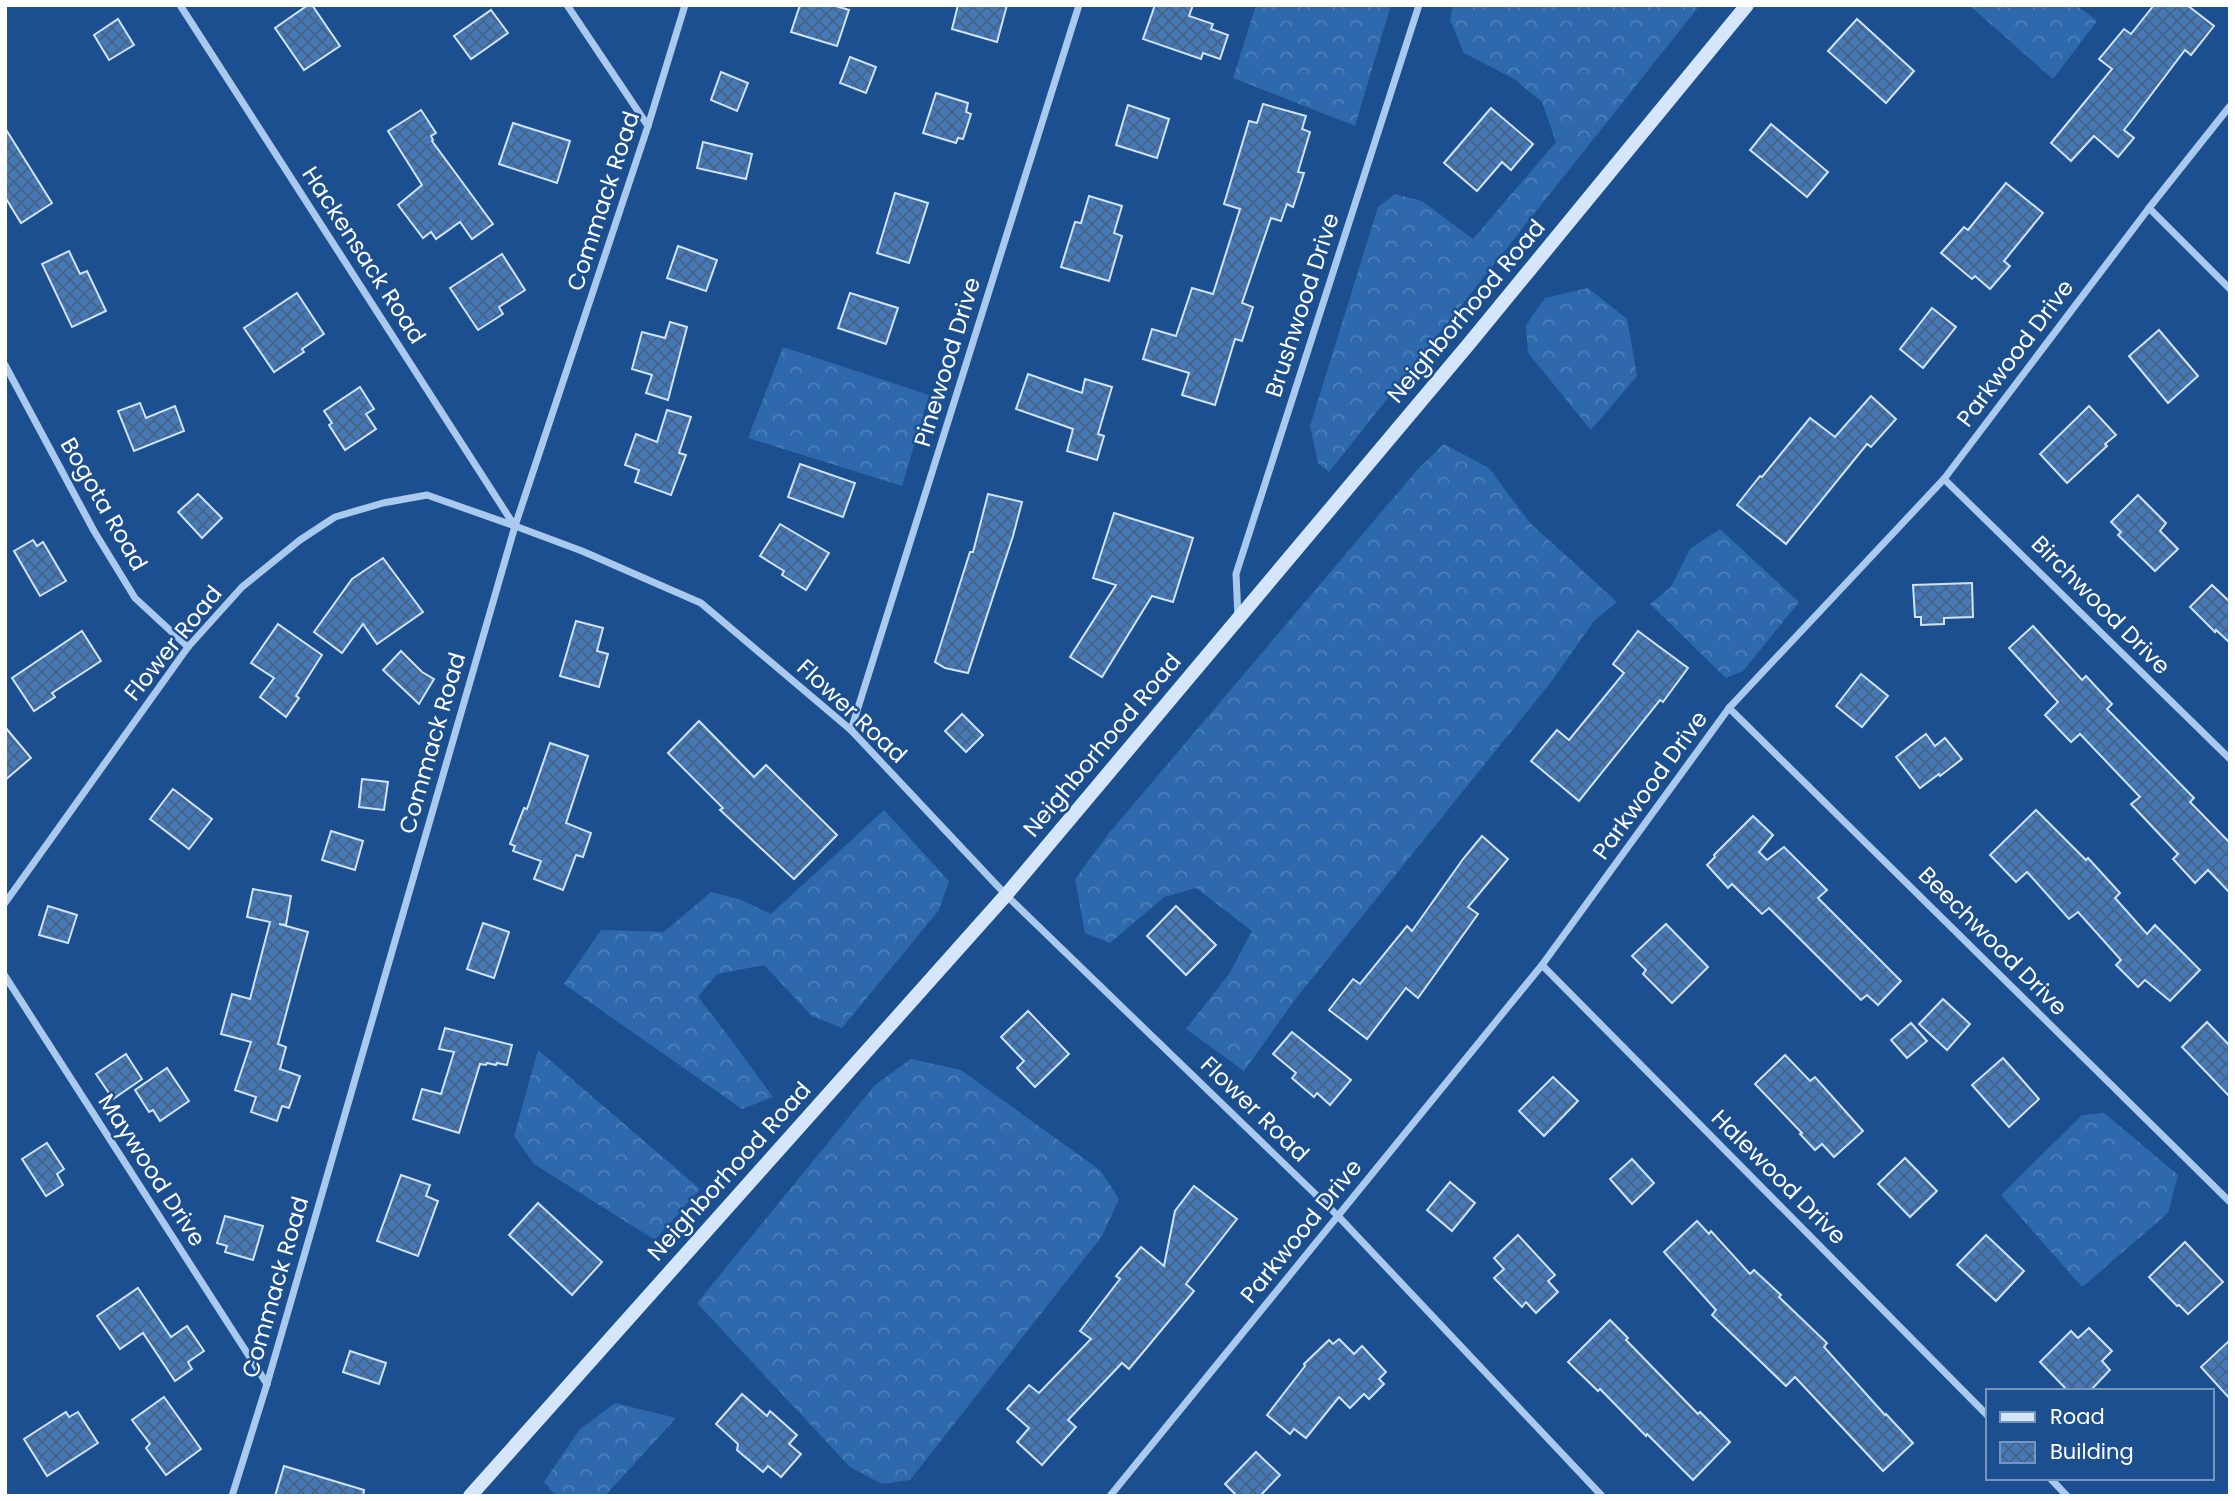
<svg xmlns="http://www.w3.org/2000/svg" width="2235" height="1501" font-family="Poppins,sans-serif">
<style>
.forest{fill:url(#forest-crowns)}
.building{fill:url(#building-cross-hatch);stroke:#cfe3fa;stroke-width:2}
.lines{fill:none;stroke-linecap:round;stroke-linejoin:round}
.street{stroke:#a9c9ee;stroke-width:7}
.secondary{stroke:#d6e6fa;stroke-width:14}
.labels{text-anchor:middle;stroke-width:5;stroke-linejoin:round;paint-order:stroke}
.street-label{font-size:23px;fill:#fff;stroke:#1b4f8f}
</style>
<defs>
<pattern id="forest-crowns" width="20" height="18" patternUnits="userSpaceOnUse" patternTransform="scale(1.75)"><rect width="20" height="18" fill="#2e69ad"/><path d="M2 6a3 3 0 1 1 6 0M12 15a3 3 0 1 1 6 0" fill="none" stroke="#4d80b9"/></pattern>
<pattern id="building-cross-hatch" width="8" height="8" patternUnits="userSpaceOnUse" patternTransform="scale(1.75)"><rect width="8" height="8" fill="#4478b7"/><path d="M0 0l8 8M0 8l8-8" fill="none" stroke="#486282"/></pattern>
</defs>
<rect width="100%" height="100%" fill="#1b4f8f"/>
<g class="forest">
<path d="M1256,5H1391L1355,126L1233,78Z"/>
<path d="M1453,5H1700L1329,472L1318,463L1310,426L1378,207L1395,194L1422,201L1473,239L1556,142L1542,102L1514,79L1464,53L1450,20Z"/>
<path d="M1969,5H2076L2097,21L2053,79Z"/>
<path d="M1588,288L1627,319L1637,376L1591,430L1528,353L1526,325L1545,298Z"/>
<path d="M783,347L929,395L902,486L748,438Z"/>
<path d="M1444,444L1489,468L1530,523L1617,602L1594,621L1551,682L1297,997L1244,1071L1186,1029L1229,974L1252,931L1196,888L1164,897L1110,943L1085,933L1075,879L1110,832L1417,470Z"/>
<path d="M1720,529L1799,602L1743,671L1726,678L1650,604L1671,587L1690,549Z"/>
<path d="M884,810L949,881L939,910L842,1028L812,1016L764,965L717,974L698,997L726,1033L773,1097L742,1109L564,984L601,930L664,932L711,892L739,899L771,914Z"/>
<path d="M538,1050L700,1189L655,1240L534,1164L514,1136Z"/>
<path d="M911,1059L961,1070L1101,1171L1119,1199L1102,1236L910,1480L882,1484L850,1467L697,1303L875,1085Z"/>
<path d="M2104,1113L2178,1175L2168,1213L2082,1287L2001,1195L2082,1115Z"/>
<path d="M615,1403L676,1418L605,1496H556L544,1482L579,1430Z"/>
</g>
<g class="building">
<path d="M308,5H312L340,46L304,70L275,28Z"/>
<path d="M800,5H833L849,10L837,46L791,32Z"/>
<path d="M958,5H1007L997,42L952,29Z"/>
<path d="M1155,5H1193L1189,16L1213,24L1211,29L1228,35L1220,59L1203,53L1201,59L1143,39Z"/>
<path d="M2154,5H2187L2214,26L2191,55L2185,50L2132,120L2124,130L2134,138L2118,157L2094,136L2071,161L2051,143L2112,69L2099,59L2124,29L2131,34Z"/>
<path d="M491,10L508,33L471,59L454,36Z"/>
<path d="M118,19L134,45L109,60L94,35Z"/>
<path d="M1857,19L1914,71L1886,103L1828,51Z"/>
<path d="M850,57L876,67L866,93L840,83Z"/>
<path d="M721,72L748,83L737,111L711,100Z"/>
<path d="M936,93L968,103L966,112L971,114L963,139L958,138L956,143L923,133Z"/>
<path d="M1263,104L1306,116L1302,129L1310,132L1298,172L1304,173L1293,207L1287,204L1281,221L1271,218L1242,303L1253,307L1242,341L1235,339L1215,405L1182,395L1189,373L1143,359L1152,329L1176,336L1192,288L1213,294L1240,209L1224,204L1249,121L1257,123Z"/>
<path d="M1128,105L1169,119L1157,158L1116,145Z"/>
<path d="M1491,108L1533,144L1511,170L1502,162L1477,191L1444,163Z"/>
<path d="M421,110L436,133L431,136L433,140L432,141L493,224L472,239L460,222L436,239L431,232L423,238L398,205L422,185L388,131Z"/>
<path d="M513,123L570,141L557,183L499,164Z"/>
<path d="M1771,124L1828,172L1807,197L1750,150Z"/>
<path d="M5,128L52,203L21,223L5,197Z"/>
<path d="M703,142L752,154L746,179L697,168Z"/>
<path d="M2006,183L2043,213L2004,261L2010,266L1990,289L1975,276L1972,279L1941,253L1964,227L1968,230Z"/>
<path d="M895,193L928,203L909,263L877,253Z"/>
<path d="M1089,196L1122,206L1114,233L1122,236L1109,281L1061,267L1075,222L1081,223Z"/>
<path d="M678,246L717,260L706,291L667,278Z"/>
<path d="M69,251L80,274L87,271L106,311L72,327L42,264Z"/>
<path d="M502,254L525,290L499,307L503,314L478,330L450,288Z"/>
<path d="M297,293L324,334L302,349L304,352L274,372L244,328Z"/>
<path d="M850,293L898,308L886,344L838,328Z"/>
<path d="M1932,308L1956,327L1923,368L1900,349Z"/>
<path d="M670,322L687,327L668,400L646,393L652,375L632,369L642,332L665,338Z"/>
<path d="M2159,330L2198,376L2168,403L2129,356Z"/>
<path d="M1028,374L1082,393L1085,379L1112,387L1098,434L1104,436L1097,460L1067,451L1073,429L1016,409Z"/>
<path d="M360,387L374,409L366,414L376,429L345,450L329,425L332,423L324,411Z"/>
<path d="M1871,396L1896,419L1871,447L1867,444L1786,544L1737,505L1760,476L1762,477L1810,418L1835,437Z"/>
<path d="M140,403L146,418L175,406L184,431L134,451L118,411Z"/>
<path d="M2089,406L2116,435L2105,444L2107,446L2067,483L2040,454Z"/>
<path d="M667,410L691,417L679,453L686,455L671,495L635,482L639,470L625,465L636,434L657,442Z"/>
<path d="M800,464L855,483L843,517L788,497Z"/>
<path d="M198,494L222,518L202,538L178,512Z"/>
<path d="M988,494L1022,502L1013,536L968,673L945,668L935,662L970,552H973Z"/>
<path d="M2138,495L2166,523L2160,531L2178,549L2155,571L2118,535L2121,532L2111,522Z"/>
<path d="M1114,513L1193,538L1173,602L1152,596L1102,677L1070,657L1116,585L1093,578Z"/>
<path d="M780,524L829,553L806,590L782,575L784,571L760,556Z"/>
<path d="M33,540L37,546L43,542L66,581L40,596L14,551Z"/>
<path d="M383,558L423,612L377,644L363,624L342,653L314,632L352,579Z"/>
<path d="M1972,583L1973,617L1944,618V624L1921,625V617H1915L1913,585Z"/>
<path d="M2212,585L2230,602V643L2216,630L2215,632L2190,607Z"/>
<path d="M576,621L603,628L597,651L608,654L599,687L560,676Z"/>
<path d="M278,624L322,655L296,696L299,698L286,717L260,697L274,678L251,663Z"/>
<path d="M2033,626L2082,680L2086,676L2112,704L2107,709L2194,798L2190,802L2230,843V893L2208,870L2195,883L2173,859L2178,854L2131,804L2140,797L2080,734L2071,742L2045,715L2058,702L2009,648Z"/>
<path d="M82,631L101,661L52,693L55,697L34,711L12,678Z"/>
<path d="M1638,631L1688,668L1663,702L1660,700L1579,801L1531,761L1557,730L1569,740L1624,673L1613,664Z"/>
<path d="M401,651L422,672L434,679L419,704L383,670Z"/>
<path d="M1861,674L1888,696L1862,727L1836,706Z"/>
<path d="M962,714L983,735L966,752L945,731Z"/>
<path d="M699,721L754,777L766,765L837,835L794,879L720,810L723,808L668,753Z"/>
<path d="M5,727L31,758L5,780Z"/>
<path d="M1926,734L1935,746L1945,738L1962,759L1940,776L1939,774L1920,788L1896,757Z"/>
<path d="M550,743L588,756L566,823L591,833L583,857L576,855L563,890L534,879L541,861L513,851L515,846L510,844L524,808L527,809Z"/>
<path d="M362,779L388,782L384,810L359,807Z"/>
<path d="M173,789L212,819L189,849L150,819Z"/>
<path d="M2036,810L2086,860L2088,858L2120,893L2115,898L2147,934L2155,925L2200,970L2170,1001L2145,980L2138,987L2116,965L2121,960L2078,912L2069,919L2027,872L2016,882L1990,855Z"/>
<path d="M1753,816L1773,835L1759,852L1767,860L1784,847L1827,890L1818,898L1901,981L1878,1005L1867,995L1861,1000L1769,908L1762,914L1732,884L1728,888L1707,865L1715,857L1714,855Z"/>
<path d="M331,831L363,841L355,870L322,860Z"/>
<path d="M1482,836L1508,859L1468,907L1478,914L1418,998L1406,988L1367,1039L1329,1010L1353,979L1360,984L1407,926L1412,931L1463,859Z"/>
<path d="M253,889L291,896L286,925L279,924L308,932L278,1044L286,1047L280,1069L300,1076L289,1108L282,1106L277,1121L251,1112L256,1097L235,1090L251,1042L221,1034L232,994L250,999L270,922L247,917Z"/>
<path d="M48,906L77,915L68,943L39,935Z"/>
<path d="M1176,906L1216,945L1186,975L1147,936Z"/>
<path d="M483,923L509,932L494,978L467,969Z"/>
<path d="M1666,924L1708,967L1672,1003L1643,974L1646,970L1632,956Z"/>
<path d="M1943,999L1970,1024L1947,1050L1919,1024Z"/>
<path d="M1028,1011L1069,1054L1035,1087L1017,1068L1024,1061L1001,1037Z"/>
<path d="M2207,1022L2230,1046V1097L2182,1047Z"/>
<path d="M1911,1023L1927,1041L1907,1058L1891,1040Z"/>
<path d="M445,1028L512,1045L507,1065L497,1063L496,1065L487,1063L486,1065L480,1064L459,1133L413,1119L422,1089L441,1094L454,1052L439,1049Z"/>
<path d="M1292,1032L1351,1080L1330,1105L1317,1093L1314,1097L1292,1078L1296,1073L1273,1054Z"/>
<path d="M126,1054L142,1079L113,1099L96,1074Z"/>
<path d="M1785,1055L1810,1081L1815,1077L1863,1131L1834,1157L1822,1144L1815,1150L1800,1134L1802,1133L1755,1084Z"/>
<path d="M2003,1058L2039,1099L2009,1127L1972,1085Z"/>
<path d="M167,1068L189,1101L160,1121L153,1110L149,1112L135,1090Z"/>
<path d="M1553,1077L1578,1101L1544,1136L1519,1111Z"/>
<path d="M47,1143L64,1169L57,1174L63,1185L46,1196L22,1159Z"/>
<path d="M1905,1158L1937,1191L1910,1217L1878,1184Z"/>
<path d="M1632,1159L1654,1183L1632,1204L1610,1179Z"/>
<path d="M401,1175L430,1185L426,1196L438,1201L418,1256L377,1241Z"/>
<path d="M1450,1182L1475,1203L1452,1231L1427,1210Z"/>
<path d="M1194,1186L1237,1219L1186,1284L1194,1291L1129,1369L1122,1363L1068,1420L1076,1427L1042,1465L1017,1442L1029,1428L1007,1409L1029,1385L1039,1393L1091,1339L1080,1331L1120,1279L1116,1276L1141,1247L1164,1266L1175,1211Z"/>
<path d="M538,1203L602,1262L572,1295L509,1235Z"/>
<path d="M225,1216L263,1226L253,1260L225,1252L227,1246L217,1243Z"/>
<path d="M1697,1221L1709,1234L1711,1231L1750,1274L1754,1270L1781,1295L1779,1297L1827,1343L1824,1347L1885,1415L1886,1414L1913,1443L1883,1471L1795,1377L1786,1386L1712,1315L1716,1310L1664,1252Z"/>
<path d="M1518,1235L1555,1275L1548,1281L1558,1292L1536,1313L1526,1302L1522,1307L1494,1278L1504,1269L1494,1258Z"/>
<path d="M1986,1235L2024,1271L1996,1301L1957,1265Z"/>
<path d="M2185,1242L2223,1282L2188,1314L2179,1305L2177,1306L2149,1277Z"/>
<path d="M138,1288L171,1337L187,1326L204,1351L188,1362L192,1369L175,1381L143,1333L120,1349L97,1316Z"/>
<path d="M1610,1320L1628,1338L1626,1340L1698,1414L1700,1412L1730,1442L1693,1480L1647,1434L1646,1436L1600,1389L1598,1391L1568,1362Z"/>
<path d="M2089,1328L2112,1351L2102,1361L2110,1370L2090,1391H2068L2040,1362L2071,1331L2078,1338Z"/>
<path d="M1339,1339L1354,1354L1362,1346L1386,1372L1379,1379L1384,1384L1369,1399L1364,1394L1350,1408L1339,1397L1306,1438L1294,1429L1290,1434L1267,1415L1305,1366L1304,1364L1329,1340L1333,1344Z"/>
<path d="M2230,1340V1399L2201,1367Z"/>
<path d="M350,1351L386,1363L379,1384L343,1372Z"/>
<path d="M742,1394L767,1416L770,1411L797,1435L789,1444L801,1454L781,1477L768,1466L763,1472L737,1450L738,1444L716,1424Z"/>
<path d="M164,1397L201,1449L166,1475L146,1448L150,1444L132,1420Z"/>
<path d="M66,1412L69,1417L78,1412L98,1443L47,1476L24,1439Z"/>
<path d="M1256,1452L1280,1475L1260,1496H1237L1225,1484Z"/>
<path d="M284,1466L364,1490L363,1496H275Z"/>
</g>
<g class="lines">
<g class="street">
<path d="M180,5L514,525"/>
<path d="M567,5L648,126"/>
<path d="M2149,208L2230,289"/>
<path d="M5,365L94,531L135,598L188,647"/>
<path d="M1944,479L2230,759"/>
<path d="M1238,617L1236,574L1419,5"/>
<path d="M1729,708L2230,1202"/>
<path d="M851,730L1079,5"/>
<path d="M5,903L188,647L242,587L300,540L335,517L383,503L427,495L515,526L582,551L701,603L851,730L1006,895L1338,1216L1602,1496"/>
<path d="M1542,965L1988,1416"/>
<path d="M5,976L267,1384"/>
<path d="M2050,1478L2067,1496"/>
<path d="M232,1496L267,1384L515,526L648,126L685,5"/>
<path d="M1110,1496L1542,965L1729,708L1944,479L2149,208L2230,106"/>
</g>
<path class="secondary" d="M470,1496L1006,895L1468,345L1747,5"/>
</g>
<g class="labels">
<g class="street-label">
<text transform="translate(603 201) rotate(-72)" y="8">Commack Road</text>
<text transform="translate(364 255) rotate(57)" y="8">Hackensack Road</text>
<text transform="translate(1302 305) rotate(-72)" y="8">Brushwood Drive</text>
<text transform="translate(1466 311) rotate(-50)" y="8">Neighborhood Road</text>
<text transform="translate(2015 353) rotate(-53)" y="8">Parkwood Drive</text>
<text transform="translate(947 362) rotate(-73)" y="8">Pinewood Drive</text>
<text transform="translate(104 504) rotate(60)" y="8">Bogota Road</text>
<text transform="translate(2101 605) rotate(45)" y="8">Birchwood Drive</text>
<text transform="translate(173 643) rotate(-51)" y="8">Flower Road</text>
<text transform="translate(852 711) rotate(43)" y="8">Flower Road</text>
<text transform="translate(432 743) rotate(-74)" y="8">Commack Road</text>
<text transform="translate(1102 745) rotate(-50)" y="8">Neighborhood Road</text>
<text transform="translate(1650 785) rotate(-54)" y="8">Parkwood Drive</text>
<text transform="translate(1993 941) rotate(45)" y="8">Beechwood Drive</text>
<text transform="translate(1255 1109) rotate(44)" y="8">Flower Road</text>
<text transform="translate(152 1170) rotate(57)" y="8">Maywood Drive</text>
<text transform="translate(729 1171) rotate(-48)" y="8">Neighborhood Road</text>
<text transform="translate(1779 1177) rotate(45)" y="8">Halewood Drive</text>
<text transform="translate(1301 1231) rotate(-51)" y="8">Parkwood Drive</text>
<text transform="translate(275 1287) rotate(-74)" y="8">Commack Road</text>
</g>
</g>
<rect width="2235" height="1501" fill="none" stroke="#ffffff" stroke-width="14"/>
<rect x="1986" y="1389" width="228" height="91" fill="#1b4f8f" stroke="#7695bc" stroke-width="2"/>
<rect x="2000" y="1412" width="35" height="10" fill="#d6e6fa" stroke="#7695bc" stroke-width="2"/>
<text x="2050" y="1424" font-size="21" fill="#ffffff">Road</text>
<rect x="2000" y="1442" width="35" height="21" fill="url(#building-cross-hatch)" stroke="#7695bc" stroke-width="2"/>
<text x="2050" y="1459" font-size="21" fill="#ffffff">Building</text>
</svg>
